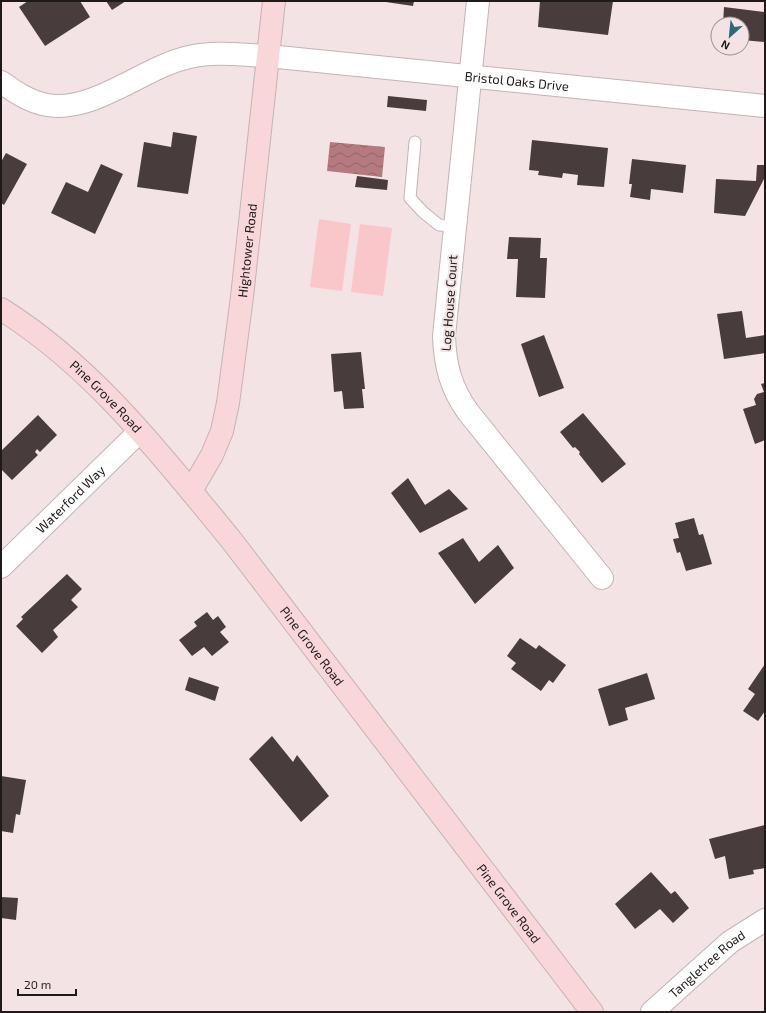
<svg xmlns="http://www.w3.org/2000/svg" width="766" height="1013" font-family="'Exo 2',sans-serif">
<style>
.pitch{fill:#f9c6c9}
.water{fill:url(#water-waves)}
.building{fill:#483c3c}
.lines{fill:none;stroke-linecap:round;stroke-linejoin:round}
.lane-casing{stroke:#c3b4b4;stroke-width:13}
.street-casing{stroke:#c3b4b4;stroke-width:24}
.secondary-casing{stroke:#c3b4b4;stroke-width:24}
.lane{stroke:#fff;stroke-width:11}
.street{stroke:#fff;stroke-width:22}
.secondary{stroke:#f8d6da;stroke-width:22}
.labels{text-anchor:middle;stroke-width:4;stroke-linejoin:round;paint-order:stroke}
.street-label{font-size:13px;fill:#1f1a1a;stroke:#f4e3e4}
</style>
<defs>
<pattern id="water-waves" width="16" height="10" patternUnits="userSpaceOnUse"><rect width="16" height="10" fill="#b57a7f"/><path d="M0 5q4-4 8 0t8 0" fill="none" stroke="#936367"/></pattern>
</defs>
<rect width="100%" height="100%" fill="#f4e3e4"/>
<g class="pitch">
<path d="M319,219L351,224L342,291L310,287Z"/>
<path d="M360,224L392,228L383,296L351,292Z"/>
</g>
<path class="water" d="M330,142L385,147L382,177L327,171Z"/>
<g class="building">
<path d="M28,1H80L90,17L45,46L19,7Z"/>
<path d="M106,1H126L112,10Z"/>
<path d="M379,1H414L413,6Z"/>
<path d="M540,1H613L608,35L538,27Z"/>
<path d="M724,7L765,12V42L742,40V24H723Z"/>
<path d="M388,96L427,100L426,111L387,107Z"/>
<path d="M173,132L197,136L188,194L137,187L144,142L171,147Z"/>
<path d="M532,140L608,148L604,187L577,185L578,175L563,173L562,178L538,175L539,171L529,170Z"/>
<path d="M6,153L27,164L4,205L1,203V162Z"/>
<path d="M632,159L686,165L683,193L651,189L650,200L630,197L632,184H629Z"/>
<path d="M101,164L123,174L95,234L51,213L66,182L88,192Z"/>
<path d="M757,165H765V177L745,216L714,213L716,179L756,181Z"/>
<path d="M357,176L388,180L387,190L355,187Z"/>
<path d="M509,237L541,238L540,258H547L545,298L516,297L518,259H507Z"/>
<path d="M742,311L746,338L765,335V353L724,359L717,314Z"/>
<path d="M544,335L564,388L539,397L521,344Z"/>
<path d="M361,352L365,389H362L364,408L344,409L342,391L334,392L331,354Z"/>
<path d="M765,383V440L755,444L743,409L756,405L754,399L757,394L764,392L761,384Z"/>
<path d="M583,413L626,464L602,483L579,454L580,452L575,447L573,448L560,432Z"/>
<path d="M38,415L57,435L40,452L37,449L35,452L38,455L12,480L1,469V451Z"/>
<path d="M408,478L425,505L449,489L468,509L420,533L391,493Z"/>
<path d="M694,518L699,535L703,534L712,564L686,571L680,552L677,553L673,539L679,538L675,523Z"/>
<path d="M463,538L479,562L498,545L514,568L475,604L438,553Z"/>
<path d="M67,574L82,589L71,600L78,607L53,630L58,637L42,653L16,626L23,619L21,617Z"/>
<path d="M207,612L213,620L218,616L226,627L220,632L229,642L212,656L204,647L192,656L179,640L197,626L194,622Z"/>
<path d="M520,638L536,649L539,645L566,665L553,683L549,680L541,691L511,669L516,663L507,656Z"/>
<path d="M765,664V711L758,721L743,711L755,694L748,689Z"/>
<path d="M647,673L655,699L625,708L628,720L609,726L598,689Z"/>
<path d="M189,677L219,687L215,701L185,690Z"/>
<path d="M272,736L293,762L297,755L329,796L301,822L249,759Z"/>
<path d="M1,776L26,780L20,815L16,814L13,833L1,831Z"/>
<path d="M765,825V868L753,870L754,874L729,879L725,856L715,859L709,839Z"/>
<path d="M651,872L671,894L675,891L689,908L673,923L660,909L635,929L615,904Z"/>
<path d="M1,897L18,898L16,920L1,918Z"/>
</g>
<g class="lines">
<defs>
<path id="lane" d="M415,142L410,198L423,212L439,225L455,226"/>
<g id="street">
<path d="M478,1L444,336C445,366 451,388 468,412L602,578"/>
<path id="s1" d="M1,82C15,92 30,102 47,105C94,113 144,67 189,57C215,51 242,55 268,56L765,106"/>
<path id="s2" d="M1,567L139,432"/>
<path id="s3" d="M652,1012L730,942L765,920"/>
</g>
<g id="secondary">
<path id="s4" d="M1,309C94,367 163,457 232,541L592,1012"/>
<path id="s5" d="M191,491L212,455L222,431L228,403L242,297L274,1"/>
</g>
</defs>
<use href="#lane" class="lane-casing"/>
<use href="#street" class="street-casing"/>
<use href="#secondary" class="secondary-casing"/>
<use href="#lane" class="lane"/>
<use href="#street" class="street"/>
<use href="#secondary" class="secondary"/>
</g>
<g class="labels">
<g class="street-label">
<text dy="5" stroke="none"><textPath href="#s1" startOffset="533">Bristol Oaks Drive</textPath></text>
<text dy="5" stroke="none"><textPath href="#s5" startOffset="250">Hightower Road</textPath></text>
<text transform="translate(449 303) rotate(-86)" y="5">Log House Court</text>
<text dy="5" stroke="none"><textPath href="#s4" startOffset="137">Pine Grove Road</textPath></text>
<text dy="5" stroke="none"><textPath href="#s2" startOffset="97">Waterford Way</textPath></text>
<text dy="5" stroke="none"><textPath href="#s4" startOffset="461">Pine Grove Road</textPath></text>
<text dy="5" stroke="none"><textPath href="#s4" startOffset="785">Pine Grove Road</textPath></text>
<text dy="5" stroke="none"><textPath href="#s3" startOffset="73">Tangletree Road</textPath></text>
</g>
</g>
<rect width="766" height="1013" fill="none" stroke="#1f1a1a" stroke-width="4"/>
<g transform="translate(730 36) rotate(207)"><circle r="19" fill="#f4e3e4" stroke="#9f9393"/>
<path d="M0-3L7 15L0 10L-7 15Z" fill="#2b697f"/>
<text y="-6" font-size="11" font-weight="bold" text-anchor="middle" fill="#1f1a1a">N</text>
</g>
<path d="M18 989v6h58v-6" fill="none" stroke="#1f1a1a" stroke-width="2"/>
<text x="24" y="989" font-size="12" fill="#1f1a1a" stroke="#f4e3e4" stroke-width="3" paint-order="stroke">20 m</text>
</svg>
